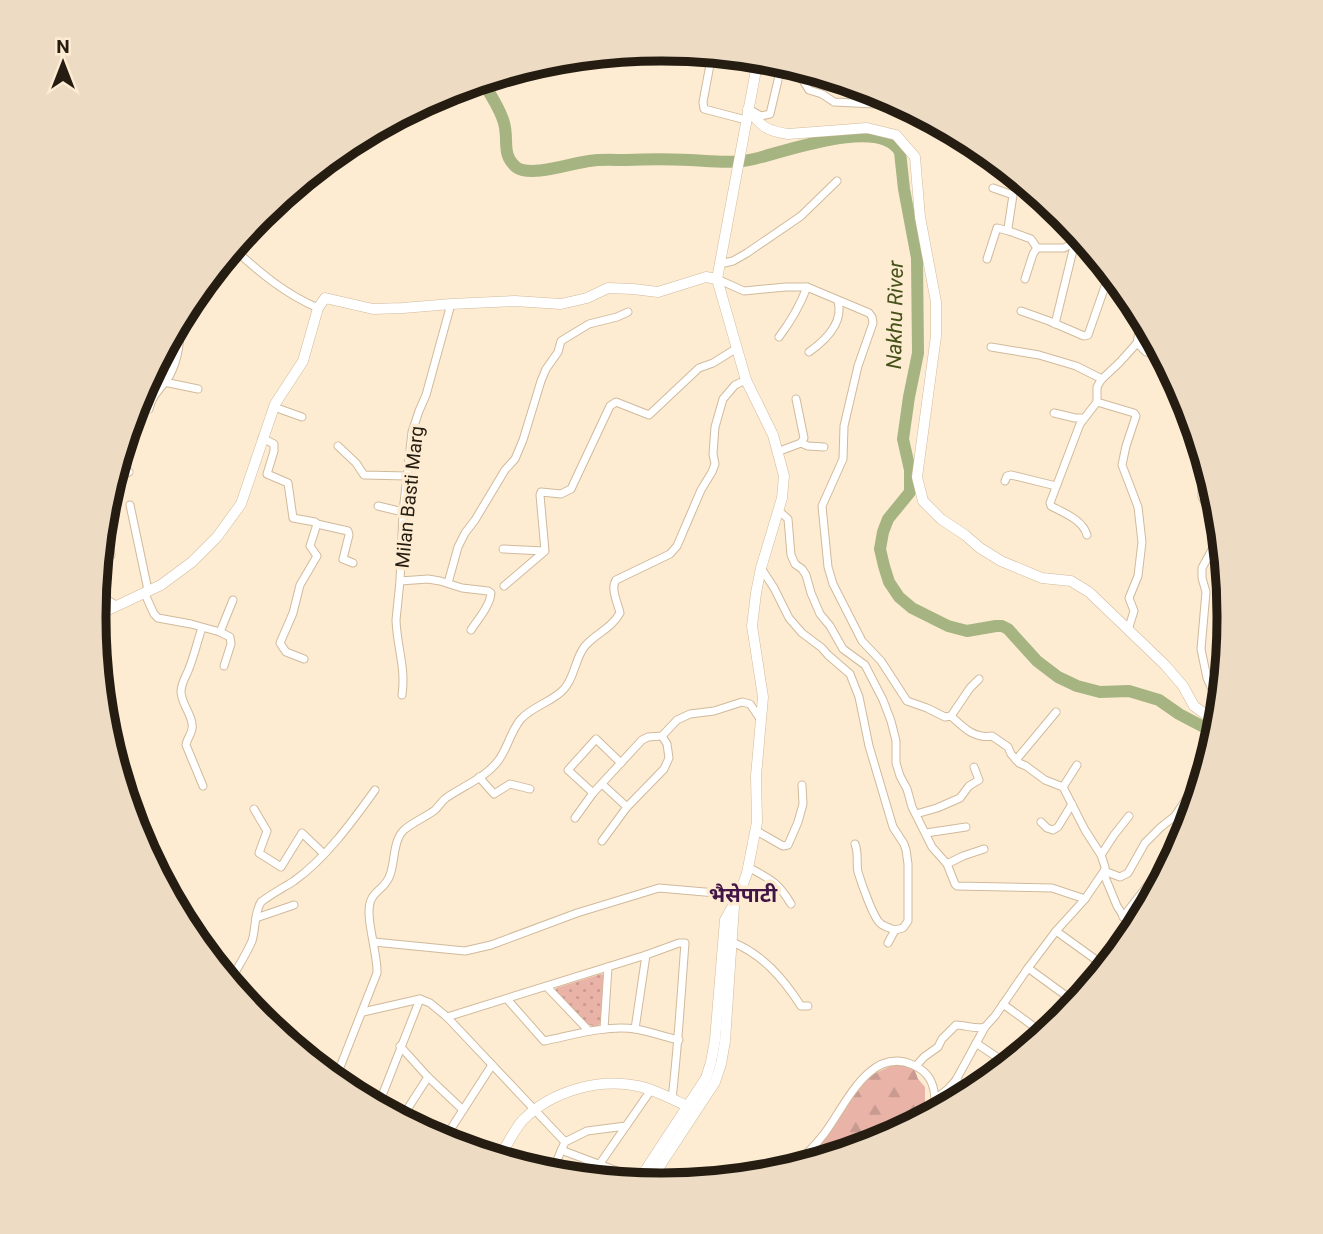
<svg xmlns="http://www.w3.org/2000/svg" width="1323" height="1234" font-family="Roboto,'Noto Sans Devanagari',sans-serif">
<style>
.grass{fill:url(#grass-dots)}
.forest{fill:url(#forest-firs)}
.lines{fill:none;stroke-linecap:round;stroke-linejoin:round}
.river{stroke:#a5b480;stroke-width:12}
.street-casing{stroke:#d0ba9b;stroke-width:9}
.secondary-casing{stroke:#d0ba9b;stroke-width:11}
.street{stroke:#fff;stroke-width:7}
.secondary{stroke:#fff;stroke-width:10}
.labels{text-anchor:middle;stroke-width:7;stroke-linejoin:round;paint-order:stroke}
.street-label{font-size:19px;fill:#251d11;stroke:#feecd2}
.water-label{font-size:21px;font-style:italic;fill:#455218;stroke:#feecd2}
.neighbourhood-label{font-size:21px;font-weight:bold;fill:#421547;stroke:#feecd2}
.rim{fill:none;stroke:#251d11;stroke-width:9}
</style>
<defs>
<pattern id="grass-dots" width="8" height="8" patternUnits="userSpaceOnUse" patternTransform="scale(1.75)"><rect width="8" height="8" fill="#e9b3a8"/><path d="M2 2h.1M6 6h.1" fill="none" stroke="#c89a90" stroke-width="1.8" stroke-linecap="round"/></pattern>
<pattern id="forest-firs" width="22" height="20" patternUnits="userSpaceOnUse" patternTransform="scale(1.75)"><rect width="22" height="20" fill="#e9b3a8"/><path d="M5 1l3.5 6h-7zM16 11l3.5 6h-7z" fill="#c89a90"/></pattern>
</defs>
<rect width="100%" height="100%" fill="#feecd2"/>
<path class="grass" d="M601,974L604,975L601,1023L597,1027L586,1024L555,991L556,988Z"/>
<path class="forest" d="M897,1063L914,1068L918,1079L925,1087V1117L878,1142L795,1167L867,1077Z"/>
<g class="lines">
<path class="river" d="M482,81C490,94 500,108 504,123C509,140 501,154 516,167C530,178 572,163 589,161C601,159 614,160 626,160C648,159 669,159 690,160C711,161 734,164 754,159C784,152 881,116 900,152L904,189L917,258L918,353L909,397L903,439L910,470V492L888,519L883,532L880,549L884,566L889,582L899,597L912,608L948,626L967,631L996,626H1002L1008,629L1037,661L1058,677L1077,686L1100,692L1129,691L1159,700L1179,714L1217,734"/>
<defs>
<g id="street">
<path d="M712,54L703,102L704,109L746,120"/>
<path d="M794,66L809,90L822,94L834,102L875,104"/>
<path d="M752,111L761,116L770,114L782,63"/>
<path d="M993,188L1013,195L1008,228L1009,231L1031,239L1037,248H1064L1075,242"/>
<path d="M233,248C259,272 285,294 318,308"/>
<path d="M987,259L997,228L1009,231"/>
<path d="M720,264L733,261L747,253L801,216L837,181"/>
<path d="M717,279L744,291L786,287H807L869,313L872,317L873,323L858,366L844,426L843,459L822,506L828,567L833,584L862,641L881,661L907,701L927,708L945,717L951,716C963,727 974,739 992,736L1008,747L1011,754L1019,763L1026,766L1045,780L1063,787L1085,830L1101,855L1105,867V877L1117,906L1134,933"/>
<path d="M1025,279L1033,254L1037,248"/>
<path d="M1021,311L1049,321L1084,336L1088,335L1110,272"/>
<path d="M1055,324L1075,242L1081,238"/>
<path d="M779,337C791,321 800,306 807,287"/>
<path d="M1137,343L1146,352L1162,354"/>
<path d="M991,347L1039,355L1076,366L1102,379"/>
<path d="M809,352C826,340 844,323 838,301"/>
<path d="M164,382L198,389"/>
<path d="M144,386L146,394L151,399"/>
<path d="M274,407L302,417"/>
<path d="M149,409C152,394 163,387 170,375C177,361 183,338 177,324"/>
<path d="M1054,413L1075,418H1083"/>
<path d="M262,438L274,444V451L267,474L288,483L293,518L315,522L317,524L310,546L317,556L300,585L293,613L280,643L286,652L304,659"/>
<path d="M801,443L808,446L824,447"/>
<path d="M338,446L356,463L364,475L407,476"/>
<path d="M777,452L801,443L804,438L796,399"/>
<path d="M1208,470L1202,488V497L1220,528L1221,533L1202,568V578L1206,592L1201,649L1207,678L1211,687L1222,693"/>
<path d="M112,481L129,472"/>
<path d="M1005,481L1007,476L1011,475L1056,486"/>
<path d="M130,505L148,590"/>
<path d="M378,506L403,512"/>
<path d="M778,510L788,519L791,555L795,564L802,569L806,575L811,593L820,614L830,626L843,649L865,665L883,700L891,721L896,741V763L900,776L907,789L912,807L932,847L947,864L955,884L957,886L1052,888L1085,899"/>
<path d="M103,520L105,524L111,555"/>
<path d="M317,524L348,531L349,535L343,559L353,563"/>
<path d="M1087,535C1083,520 1064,513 1051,506L1050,503L1080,424L1097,402"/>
<path d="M503,549L544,551"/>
<path d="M761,568L774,588L789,618L802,633L822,648L828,655L850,674L859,697L869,746L893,827L904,844L906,850L908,864V921L903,928L895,930L888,943"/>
<path d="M400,581L428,579L440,581L462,588L488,591L491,593C490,606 478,619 471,630"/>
<path d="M448,583L458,547L465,533L475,520L505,470L515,459L523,440L541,381L546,369L558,352L561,341L589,324L617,317L628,312"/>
<path d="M504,586L545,551L540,495L541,492L561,494L571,489L610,406L616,402L649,415L699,368L713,363L737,348"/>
<path d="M144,592L154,614L158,618L191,624L220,632L230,637L231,644L224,666"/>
<path d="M96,593L116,605"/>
<path d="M94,619L106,611"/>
<path d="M202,628C197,642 194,657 188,671C185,678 181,684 181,692C182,705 191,713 192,724C194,732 187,737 186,745L203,786"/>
<path d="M1128,630L1134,611L1129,598L1138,576L1142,542L1138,507L1122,465L1126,446L1136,416L1134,413L1097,402V387L1101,380L1120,362L1137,343L1142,316"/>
<path d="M220,632L233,600"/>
<path d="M402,695C406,667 397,648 396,620L400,581L403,512L412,432L419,411L426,395L451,304"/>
<path d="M951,716L970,688L979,679"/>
<path d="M1016,760L1056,712"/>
<path d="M479,777L494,794L510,784L530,789"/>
<path d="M602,784L627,807"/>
<path d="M1063,787L1077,765"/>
<path d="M593,793L568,770L596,739L621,763"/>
<path d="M254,809L267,831L259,853L281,867L302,833L324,854"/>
<path d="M916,814L937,808L960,798L969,786L979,780L974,767"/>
<path d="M575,818L593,793L642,740L648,737L662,736L677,720L690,714L714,711L742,702L750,704L761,720"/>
<path d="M1041,822L1047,828L1053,830L1058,827L1072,804"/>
<path d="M755,830L783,846L788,845L798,822L803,804L802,785"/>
<path d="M926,833L966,827"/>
<path d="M602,841L627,807L664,769L669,758L667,744L662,736"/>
<path d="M855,844C859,854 856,863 858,872C861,882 873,917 880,923C884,927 890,928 895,930"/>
<path d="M1101,855L1114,835L1129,816"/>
<path d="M947,864L963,856L984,849"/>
<path d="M748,867C770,879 778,882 791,904"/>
<path d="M1123,917L1155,876L1188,829"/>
<path d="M256,918L294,905"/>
<path d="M1056,931L1106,967"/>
<path d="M374,942L465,951L491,945L577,913L659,888L739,895"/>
<path d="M732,942C762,954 783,978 801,1006H808"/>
<path d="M1028,968L1076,1003"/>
<path d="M230,982C237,968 246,955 252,941C256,928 254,913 261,902C271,894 283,888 294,881C326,858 352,822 375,790"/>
<path d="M547,987L589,1031"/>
<path d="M507,999L544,1041C574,1035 604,1025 636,1029C651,1032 665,1037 679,1040"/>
<path d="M1003,1004L1044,1034"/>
<path d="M363,1012L420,999L430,1003L447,1017L565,1142"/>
<path d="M447,1017L646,955L679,943H685C681,995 678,1047 672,1099"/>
<path d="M604,1029L608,967"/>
<path d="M635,1029L646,955"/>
<path d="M976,1043L1007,1064"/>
<path d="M400,1046L428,1077L463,1110"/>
<path d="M916,1066L924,1057L938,1047L942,1039L956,1025C965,1025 977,1030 985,1027"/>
<path d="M335,1080L377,973C378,953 364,916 371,900C376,889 385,889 390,875C395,862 393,840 404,830C413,822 426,817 435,810C439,806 442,801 446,798C463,786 485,778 498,761C508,748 510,732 521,719C533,706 554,701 564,689C575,677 575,658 585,646C596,633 611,629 620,613C618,603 610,589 616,580L670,554L677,546L701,490L712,472L715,464L713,454L715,427L723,399L735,385L746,380"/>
<path d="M956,1080L972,1092"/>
<path d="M378,1106L420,999"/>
<path d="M935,1112V1099L948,1089L956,1080L985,1027L995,1016L1028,968L1056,931L1085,899L1104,871L1120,877L1128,873L1145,843L1161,827L1175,816L1206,769"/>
<path d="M401,1119L428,1077"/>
<path d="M443,1141L492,1065"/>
<path d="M561,1150L641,1180"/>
<path d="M599,1165L651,1090"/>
<path d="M789,1169C802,1159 814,1147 824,1134C845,1107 869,1045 913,1065C929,1072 934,1083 935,1099"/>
<path d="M551,1174L565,1142L587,1131L626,1126"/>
</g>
<g id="secondary">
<path d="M748,109C761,126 766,131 788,134L867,128L896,135L915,157L920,217L936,302V336L917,477L923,501L941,519L965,535L980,548L1001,561L1042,578L1071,581L1089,592L1165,665L1183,686L1194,706L1219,724"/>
<path d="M95,633L106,611L161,585L192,562L217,537L241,504L275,404L303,361L318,308L325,298L373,309L403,308L451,304L515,301L561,304L587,298L608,288L633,289L658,292L706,277L717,279"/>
<path d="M499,1158C506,1147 513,1132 522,1121C551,1091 598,1078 638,1086C657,1090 676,1101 693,1109"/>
<path d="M637,1183L706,1078L711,1062L715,1040L725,920L739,895L747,873L757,822L756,776L763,697L752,626L756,593L761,568L782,498L784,476L773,435L746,380L717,279L758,59"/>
<path d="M648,1184L715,1082L721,1064L725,1041L734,906"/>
</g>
</defs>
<use href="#street" class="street-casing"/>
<use href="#secondary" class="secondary-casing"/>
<use href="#street" class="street"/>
<use href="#secondary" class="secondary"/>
</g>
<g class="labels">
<g class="street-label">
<text transform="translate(409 497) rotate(-84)" y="7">Milan Basti Marg</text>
</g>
<g class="water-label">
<text transform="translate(895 315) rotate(-89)" y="7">Nakhu River</text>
</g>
<g class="neighbourhood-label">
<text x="743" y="902">भैसेपाटी</text>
</g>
</g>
<path d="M0 0H1323V1234H0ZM661 61H662A555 555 0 0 1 1217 616V618A555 555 0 0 1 662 1173H661A555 555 0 0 1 106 618V616A555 555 0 0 1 661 61Z" fill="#eddbc3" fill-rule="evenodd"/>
<path class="rim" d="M661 61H662A555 555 0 0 1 1217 616V618A555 555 0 0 1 662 1173H661A555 555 0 0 1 106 618V616A555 555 0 0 1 661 61Z"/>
<g transform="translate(63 63)" stroke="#feecd2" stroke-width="5" paint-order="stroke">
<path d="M0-5L12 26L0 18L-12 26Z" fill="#251d11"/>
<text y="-10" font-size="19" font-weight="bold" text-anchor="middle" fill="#251d11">N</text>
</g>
</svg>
